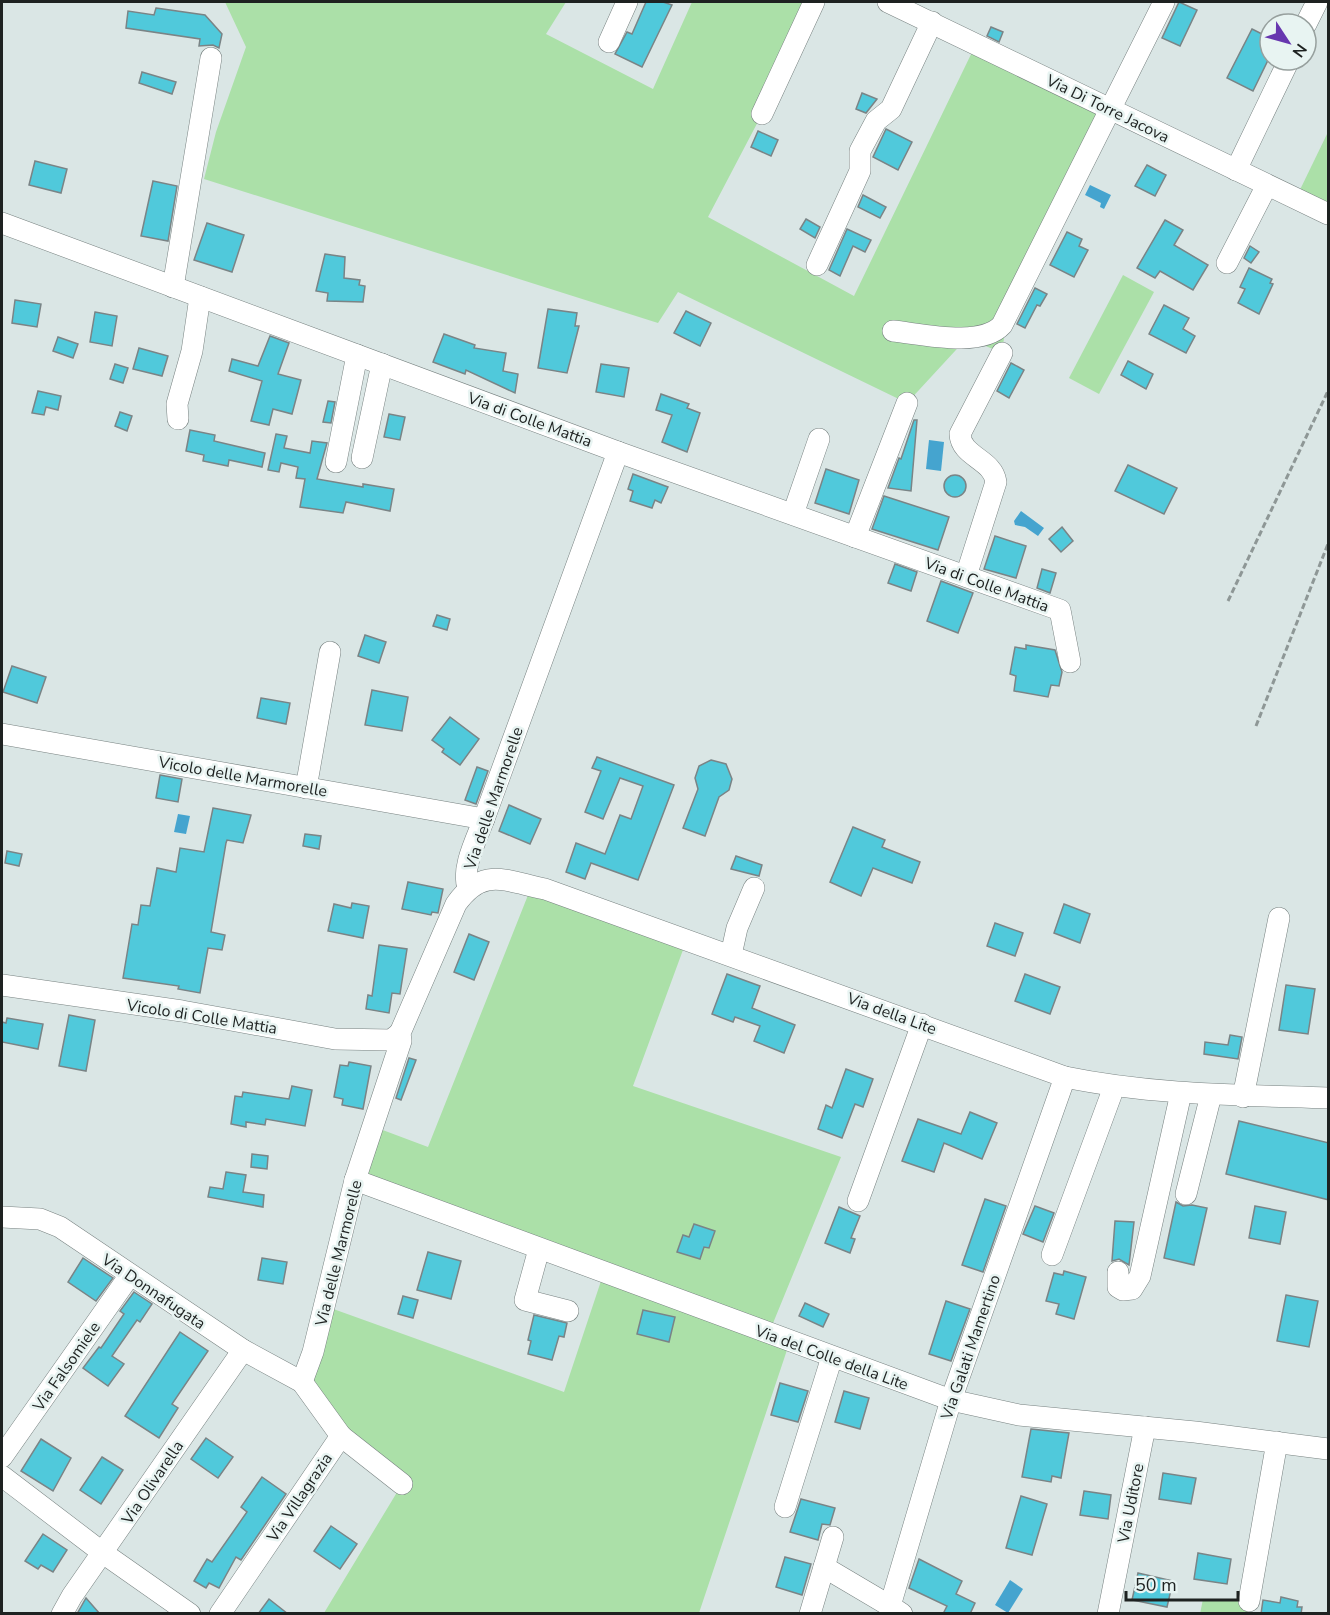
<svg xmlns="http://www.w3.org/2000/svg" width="1330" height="1615" font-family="'Nunito Sans',sans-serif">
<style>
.green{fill:#abe0a8}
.water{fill:#45a4cf}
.building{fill:#50c9db;stroke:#7a8486;stroke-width:1.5}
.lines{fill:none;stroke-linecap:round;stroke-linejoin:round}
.minor-casing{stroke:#788281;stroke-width:22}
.path{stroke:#8e9796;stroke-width:3;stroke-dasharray:6 3;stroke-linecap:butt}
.minor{stroke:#fff;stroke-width:21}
.labels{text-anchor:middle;stroke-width:5;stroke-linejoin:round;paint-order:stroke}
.street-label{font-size:16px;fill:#1e2221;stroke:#e8f4f2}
</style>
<rect width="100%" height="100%" fill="#dae6e5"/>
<g class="green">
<path d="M225,2H566L546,34L653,89L692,2H814L762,114L708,217L854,296L976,44L1112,109L1007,316L1002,353L967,338L907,403L678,292L658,323L204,179L216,132L246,47Z"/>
<path d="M1328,132V214L1296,198Z"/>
<path d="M1123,275L1154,292L1099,394L1069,378Z"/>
<path d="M534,880L687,939L633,1086L841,1157L769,1333L790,1341L699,1613H324L402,1484L302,1382L325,1306L564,1392L604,1272L355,1180L372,1126L428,1147Z"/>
<path d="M1203,1599L1249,1601L1248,1613L1200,1614Z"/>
</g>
<g class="water">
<path d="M1090,185L1111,195L1104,209L1100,207L1101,203L1085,195Z"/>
<path d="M929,440L944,442L941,471L926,469Z"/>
<path d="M1021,511L1044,528L1038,536L1025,527L1015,525L1014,521Z"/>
<path d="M178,814L190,816L186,834L174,832Z"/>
<path d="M1010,1580L1023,1589L1008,1613L995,1605Z"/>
</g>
<g class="building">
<path d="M646,2H663L672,5L642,67L615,54L627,32L632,34Z"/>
<path d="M1179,2L1197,10L1180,46L1162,38Z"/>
<path d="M156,8L205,15L222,34L219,48L213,45L199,46L200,39L126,28L128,11L154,15Z"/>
<path d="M991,27L1003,32L999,42L987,36Z"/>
<path d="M1252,29L1270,38V56L1253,91L1227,78Z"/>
<path d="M142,72L176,82L172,94L139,83Z"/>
<path d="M862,93L877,99L866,113L856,109Z"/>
<path d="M886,129L912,142L898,170L873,157Z"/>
<path d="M758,131L778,140L771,156L751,147Z"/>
<path d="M35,161L67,169L61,193L29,185Z"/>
<path d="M1147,165L1166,175L1155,196L1135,186Z"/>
<path d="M153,181L177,186L168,241L141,236Z"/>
<path d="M863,195L886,207L880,218L858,207Z"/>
<path d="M806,219L820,227L815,238L800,229Z"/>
<path d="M1165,220L1183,230L1174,245L1208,265L1193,290L1160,271L1155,278L1137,268Z"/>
<path d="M207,223L244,235L232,272L194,260Z"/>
<path d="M847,229L871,240L865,252L853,246L840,276L829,270Z"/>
<path d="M1067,232L1082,239L1079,246L1088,250L1074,277L1050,265Z"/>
<path d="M1250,246L1259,252L1251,263L1244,258Z"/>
<path d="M325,254L345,257L344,278L360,280L359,285L365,286L363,302L327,301L328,293L316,291Z"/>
<path d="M1249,268L1272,279L1270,283L1273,284L1259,314L1238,303L1245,289L1240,287Z"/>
<path d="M1035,288L1047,294L1040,306L1037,305L1025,328L1017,324Z"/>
<path d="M15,300L41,304L37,327L12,323Z"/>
<path d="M1164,305L1189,318L1183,329L1195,336L1186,353L1149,334Z"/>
<path d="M548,309L577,313L575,326H579L567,373L538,368Z"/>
<path d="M686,311L711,323L700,346L674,333Z"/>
<path d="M95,312L117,316L112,346L90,342Z"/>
<path d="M444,334L475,345L474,348L506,353L503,371L518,374L515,393L466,370L465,374L433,362Z"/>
<path d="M270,336L289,343L278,374L301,380L292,414L273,409L269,425L251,421L262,381L229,371L232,359L258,366Z"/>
<path d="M58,337L78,344L73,358L53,351Z"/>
<path d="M139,348L168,356L162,376L133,369Z"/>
<path d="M1128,361L1153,374L1146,389L1121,375Z"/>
<path d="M1011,363L1024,370L1009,398L997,391Z"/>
<path d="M115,364L128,368L123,383L110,379Z"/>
<path d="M601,364L629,368L624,397L596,392Z"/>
<path d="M38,391L61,396L58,410L46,407L44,415L32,413Z"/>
<path d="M661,394L689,404L687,408L700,413L687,452L662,442L672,415L656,410Z"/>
<path d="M328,401L335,402L331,423L323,422Z"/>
<path d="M120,412L132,416L127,431L115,426Z"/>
<path d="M389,414L405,417L400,440L384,437Z"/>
<path d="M914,420H917L911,491L888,488L899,458L901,459Z"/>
<path d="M190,430L215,435L214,441L265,453L262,467L229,460L228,466L203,461L204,455L186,451Z"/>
<path d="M276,434L287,436L284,448L310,453L312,441L327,443L317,479L363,487V484L394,489L390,511L346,502L343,513L300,507L305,479L296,478L298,467L281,463L279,472L268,470Z"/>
<path d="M1128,465L1177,488L1164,514L1115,491Z"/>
<path d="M826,469L859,480L849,514L815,503Z"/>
<path d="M633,474L668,487L661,503L655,500L652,508L630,501L633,491L628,489Z"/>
<circle cx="955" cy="486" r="11"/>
<path d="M884,496L949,517L938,550L872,529Z"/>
<path d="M1062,527L1073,541L1061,552L1049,539Z"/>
<path d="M995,536L1026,546L1016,578L984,569Z"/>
<path d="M895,564L917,572L911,591L888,583Z"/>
<path d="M1042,569L1056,573L1050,593L1037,588Z"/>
<path d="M941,581L973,593L958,633L927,621Z"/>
<path d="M437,615L450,619L447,630L433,626Z"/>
<path d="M365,635L386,642L379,663L358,656Z"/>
<path d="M1026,645L1055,650L1062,672L1059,686L1051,685L1048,697L1014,691L1016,676L1010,674L1015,647L1026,649Z"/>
<path d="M12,666L46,677L37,703L3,692Z"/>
<path d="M372,690L408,697L402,731L365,725Z"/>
<path d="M261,698L290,703L286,724L257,718Z"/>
<path d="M450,717L479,739L460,765L442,752L444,749L432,740Z"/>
<path d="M597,757L674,785L638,880L591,863L585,879L566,872L576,843L605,854L620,815L631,819L643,786L620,778L603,819L585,812L601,771L592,768Z"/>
<path d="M711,760L726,764L732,779L729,790L719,797L705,836L683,828L698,789L695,778L699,766Z"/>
<path d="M477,767L488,771L476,804L465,800Z"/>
<path d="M160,775L182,779L178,802L156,798Z"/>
<path d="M509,805L541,819L530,844L499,831Z"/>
<path d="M213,808L251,815L243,843L227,840L226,843L211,932L225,935L222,950L208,948L200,993L178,989L179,986L123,978L132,924L138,925L141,905L150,906L157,868L176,872L180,848L204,852Z"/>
<path d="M853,827L885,840L882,847L920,862L912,883L873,868L861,896L830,882Z"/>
<path d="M305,834L321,836L319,849L303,846Z"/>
<path d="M7,851L22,854L19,866L5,863Z"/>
<path d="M736,856L762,865L759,876L731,869Z"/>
<path d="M408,882L443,889L438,913L432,912L431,915L402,909Z"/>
<path d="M352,903L369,906L363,938L328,931L334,904L351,908Z"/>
<path d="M1064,904L1090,914L1080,943L1054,933Z"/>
<path d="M995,923L1023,933L1015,956L987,946Z"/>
<path d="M469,934L489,942L474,980L454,972Z"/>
<path d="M379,945L407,949L400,994L392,993L389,1013L366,1009L368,995L372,996Z"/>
<path d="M727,974L760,986L752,1008L795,1025L784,1053L754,1041L760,1026L735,1017L733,1022L712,1014Z"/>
<path d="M1025,974L1060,987L1050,1014L1015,1001Z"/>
<path d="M1286,985L1315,989L1308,1034L1279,1030Z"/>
<path d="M69,1015L95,1020L86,1071L59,1066Z"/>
<path d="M7,1018L43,1024L38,1049L2,1042V1022L6,1023Z"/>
<path d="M1230,1035L1242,1037L1238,1059L1204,1054L1205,1042L1228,1045Z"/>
<path d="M409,1058L416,1060L401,1100L396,1098Z"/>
<path d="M349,1062L371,1066L363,1109L342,1105L343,1099L334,1097L340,1065L348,1066Z"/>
<path d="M846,1069L873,1079L863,1107L855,1104L842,1138L818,1129L826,1105L832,1108Z"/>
<path d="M292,1086L312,1090L305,1126L266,1119L265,1125L246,1122V1127L231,1124L235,1096L242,1097L243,1092L289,1099Z"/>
<path d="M970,1112L997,1123L982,1159L944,1143L934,1172L902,1161L918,1119L961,1134Z"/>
<path d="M1239,1121L1329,1143V1200L1226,1174Z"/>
<path d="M252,1154L268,1156L267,1169L251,1167Z"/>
<path d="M226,1172L246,1175L243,1192L264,1195L263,1207L208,1197L210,1187L223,1189Z"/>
<path d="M985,1199L1006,1206L983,1272L962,1265Z"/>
<path d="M1176,1202L1183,1206L1192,1205L1207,1208L1194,1265L1164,1258Z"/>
<path d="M1035,1206L1054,1213L1043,1242L1023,1234Z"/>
<path d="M1255,1206L1286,1212L1280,1244L1249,1238Z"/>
<path d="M839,1207L860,1216L851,1238L855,1239L850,1253L825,1243Z"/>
<path d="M1115,1221L1134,1222L1129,1265L1119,1259L1112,1261Z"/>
<path d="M694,1224L715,1231L709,1248L704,1247L700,1259L677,1252L683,1235L689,1237Z"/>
<path d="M428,1252L461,1261L451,1299L417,1290Z"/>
<path d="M83,1258L113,1278L96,1301L68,1282Z"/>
<path d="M262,1258L287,1262L283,1284L258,1280Z"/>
<path d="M1064,1271L1086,1277L1074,1319L1056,1314L1059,1304L1046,1301L1054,1273L1063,1275Z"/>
<path d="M134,1292L152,1304L140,1322L137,1320L112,1356L124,1364L108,1386L83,1368L99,1347L101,1348L124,1314L120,1311Z"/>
<path d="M1286,1295L1318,1301L1309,1347L1277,1341Z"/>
<path d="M403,1296L418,1300L413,1318L398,1314Z"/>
<path d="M946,1301L970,1309L951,1361L929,1354Z"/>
<path d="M805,1303L829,1314L823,1327L799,1316Z"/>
<path d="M643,1310L675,1317L669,1342L637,1334Z"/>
<path d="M534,1315L567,1323L564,1337L559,1336L552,1360L528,1354L531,1341L528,1340Z"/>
<path d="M180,1332L208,1351L172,1404L178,1408L159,1438L125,1416Z"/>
<path d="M780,1383L808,1391L798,1422L771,1415Z"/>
<path d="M844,1391L869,1398L860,1429L835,1422Z"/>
<path d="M1031,1429L1069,1433L1061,1478L1052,1476L1051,1482L1022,1477Z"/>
<path d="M206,1438L233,1457L218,1478L191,1459Z"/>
<path d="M41,1439L71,1458L53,1491L21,1471Z"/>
<path d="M102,1457L123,1470L101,1504L80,1490Z"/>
<path d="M1163,1473L1196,1478L1191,1504L1159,1499Z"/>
<path d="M262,1477L286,1494L241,1560L236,1557L219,1588L209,1583L206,1588L194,1581L207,1559L212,1562L247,1512L241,1507Z"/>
<path d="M1084,1491L1111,1495L1108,1519L1080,1515Z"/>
<path d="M1021,1496L1047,1504L1032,1555L1006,1548Z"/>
<path d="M801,1499L835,1508L830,1525L822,1524L818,1540L790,1532Z"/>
<path d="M331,1526L357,1544L340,1569L314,1551Z"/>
<path d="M43,1534L67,1550L53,1572L41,1565L38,1569L25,1561Z"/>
<path d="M1198,1553L1231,1559L1227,1584L1194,1579Z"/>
<path d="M785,1557L811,1564L802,1595L776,1587Z"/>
<path d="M919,1559L962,1581L956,1594L975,1603L970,1614H943L947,1606L909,1588Z"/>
<path d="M1138,1573L1173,1581L1167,1607L1132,1600Z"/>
<path d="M1281,1597L1298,1601L1297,1607H1302L1301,1614H1261L1263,1600L1280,1603Z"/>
<path d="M86,1598L100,1614H77Z"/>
<path d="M269,1599L288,1614H258Z"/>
</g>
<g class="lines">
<defs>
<g id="minor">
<path d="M888,2L1328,214"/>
<path d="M1306,24L1317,2"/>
<path d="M609,42L627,2"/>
<path d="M762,114L814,2"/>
<path d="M1236,170L1289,60"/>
<path d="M2,223L618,452L1060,610L1070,662"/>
<path d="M1227,263L1267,185"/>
<path d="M817,265L860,171V151L876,121L891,109L932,22"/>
<path d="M173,287L211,58"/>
<path d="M893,331C922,334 981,348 1002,325L1164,2"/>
<path d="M178,419L177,404L192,351L200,297"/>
<path d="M362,458L382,364"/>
<path d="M336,462L357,355"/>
<path d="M793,514L819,439"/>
<path d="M855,537L907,403"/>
<path d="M966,576L996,482C993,459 961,457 960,434L1002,353"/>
<path d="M2,734L484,819"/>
<path d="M306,788L330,652"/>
<path d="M468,888C461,868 477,838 484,819L618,452"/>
<path d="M731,955L737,928L754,888"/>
<path d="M2,985L182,1011L335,1039L391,1040L400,1033"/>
<path d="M1243,1097L1279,918"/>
<path d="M355,1180L951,1400L1019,1415L1195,1432L1328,1449"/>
<path d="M1186,1194L1211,1095"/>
<path d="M858,1201L922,1024"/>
<path d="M2,1217L40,1219L60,1227L243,1350L302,1382L341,1436L220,1614"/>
<path d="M539,1249L525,1300L568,1311"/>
<path d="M1052,1255L1114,1087"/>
<path d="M1118,1272V1287L1123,1290L1132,1289L1140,1276L1181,1093"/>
<path d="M302,1382L313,1352L355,1180L401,1041L400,1033L456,904C483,866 505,881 545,889L1065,1077C1152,1095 1240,1095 1328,1098"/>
<path d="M341,1436L402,1484"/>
<path d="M2,1457L130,1275"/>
<path d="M2,1476L103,1553L190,1614"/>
<path d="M785,1507L832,1357"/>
<path d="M824,1567L890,1606"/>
<path d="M1249,1601L1277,1442"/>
<path d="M62,1614L72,1596L243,1350"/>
<path d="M810,1614L833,1537"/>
<path d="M902,1614L890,1606L951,1400L1065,1077"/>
<path d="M1108,1614L1145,1427"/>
</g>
</defs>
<use href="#minor" class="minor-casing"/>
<g class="path">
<path d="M1228,601L1328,391"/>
<path d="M1256,726L1328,544"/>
</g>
<use href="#minor" class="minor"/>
</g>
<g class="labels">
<g class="street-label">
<text transform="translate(1108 108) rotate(26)" y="6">Via Di Torre Jacova</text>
<text transform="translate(530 419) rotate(20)" y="6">Via di Colle Mattia</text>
<text transform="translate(987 584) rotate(20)" y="6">Via di Colle Mattia</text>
<text transform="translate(243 776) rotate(10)" y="6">Vicolo delle Marmorelle</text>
<text transform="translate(493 798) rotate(-71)" y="6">Via delle Marmorelle</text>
<text transform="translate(892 1013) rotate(20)" y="6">Via della Lite</text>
<text transform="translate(202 1016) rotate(9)" y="6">Vicolo di Colle Mattia</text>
<text transform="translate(338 1253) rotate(-76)" y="6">Via delle Marmorelle</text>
<text transform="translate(154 1291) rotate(34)" y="6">Via Donnafugata</text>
<text transform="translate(970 1347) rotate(-71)" y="6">Via Galati Mamertino</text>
<text transform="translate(832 1357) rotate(20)" y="6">Via del Colle della Lite</text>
<text transform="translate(66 1366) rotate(-55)" y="6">Via Falsomiele</text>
<text transform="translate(152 1482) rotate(-56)" y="6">Via Olivarella</text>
<text transform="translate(299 1497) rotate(-56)" y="6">Via Villagrazia</text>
<text transform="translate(1130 1503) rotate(-79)" y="6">Via Uditore</text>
</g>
</g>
<rect width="1330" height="1615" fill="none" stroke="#1e2221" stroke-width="6"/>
<g transform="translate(1288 42) rotate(126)"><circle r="28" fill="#e8f4f2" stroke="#97a09e" stroke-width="1.5"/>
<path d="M0-4.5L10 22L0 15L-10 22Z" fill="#6737af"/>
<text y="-9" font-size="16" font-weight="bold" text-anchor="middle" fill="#1e2221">N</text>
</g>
<path d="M1126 1591v9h112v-9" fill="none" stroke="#1e2221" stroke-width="3"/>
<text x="1135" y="1591" font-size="18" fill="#1e2221" stroke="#e8f4f2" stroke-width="4.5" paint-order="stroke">50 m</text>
</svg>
